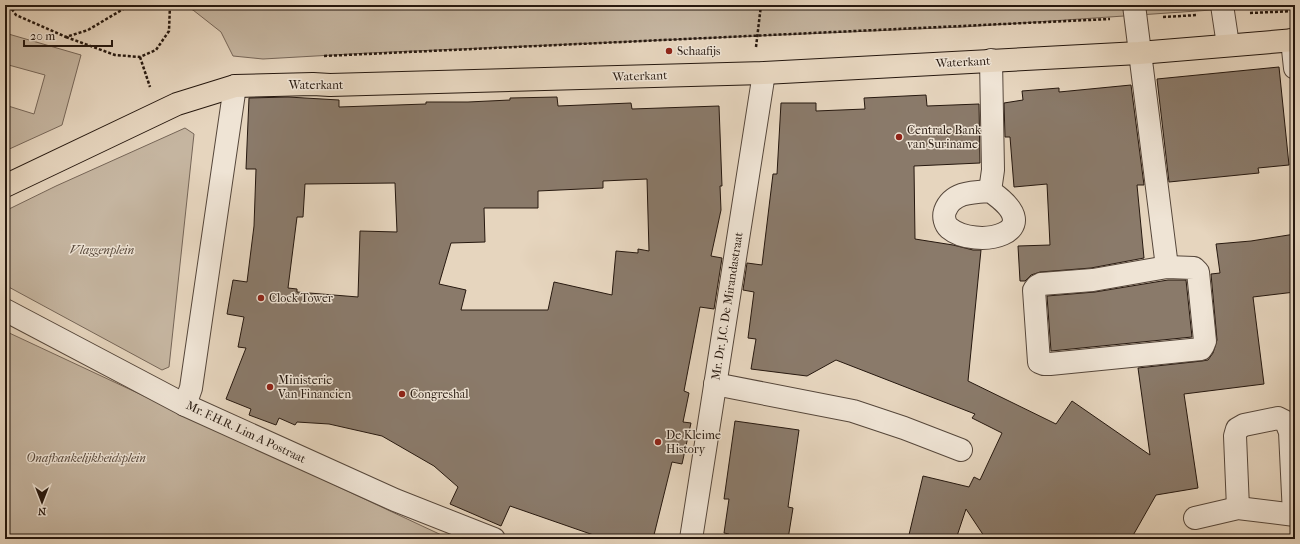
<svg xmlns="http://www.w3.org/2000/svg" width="1300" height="544" font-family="'IM FELL French Canon',serif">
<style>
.green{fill:#c5b5a0;stroke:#766658}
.building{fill:#8a7a6a;stroke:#26180f;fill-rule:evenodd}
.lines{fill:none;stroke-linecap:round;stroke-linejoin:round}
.minor-casing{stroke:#56473b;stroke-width:24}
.major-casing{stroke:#26180f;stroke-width:24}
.path{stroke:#26180f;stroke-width:2.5;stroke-dasharray:3 2;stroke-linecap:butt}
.minor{stroke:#efe4d5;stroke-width:22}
.major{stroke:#e6d5be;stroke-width:22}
.poi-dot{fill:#8f2418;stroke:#efe4d5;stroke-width:1.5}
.labels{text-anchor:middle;stroke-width:3;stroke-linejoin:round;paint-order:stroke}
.poi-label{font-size:12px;fill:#26180f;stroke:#efe4d5;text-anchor:start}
.street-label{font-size:12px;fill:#26180f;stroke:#efe4d5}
.park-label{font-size:12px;font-style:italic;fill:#56473a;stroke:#efe4d5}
</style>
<rect width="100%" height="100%" fill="#e6d5be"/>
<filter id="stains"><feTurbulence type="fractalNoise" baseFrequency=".005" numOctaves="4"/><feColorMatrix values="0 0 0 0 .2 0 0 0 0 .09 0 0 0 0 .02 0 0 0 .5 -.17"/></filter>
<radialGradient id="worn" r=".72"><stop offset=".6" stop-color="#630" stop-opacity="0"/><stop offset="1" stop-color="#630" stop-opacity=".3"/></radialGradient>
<g class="green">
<path d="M178,5H1285L963,27L368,53L263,59L233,56L221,32L193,10Z"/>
<path d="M5,33L81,55L62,125L5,151V105L34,114L45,75L5,64Z"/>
<path d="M185,128L194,134L169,367L162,370L5,285V211L56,186Z"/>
<path d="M5,331L450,539H5Z"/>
</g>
<g class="building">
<path d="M1279,67L1289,165L1258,168L1259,173L1169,182L1157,79Z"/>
<path d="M1131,85L1144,185H1137L1144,258L1091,268L1040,272L1031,275L1025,281H1020L1018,246L1050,245L1047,184L1014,187L1010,137H1005L1004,103L1023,100L1022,91L1059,88V92Z"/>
<path d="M926,95L927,106L979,104L980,163L914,166L915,239L953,245L973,250H981L968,381L1056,424L1072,401L1150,455L1138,368L1202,361L1208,360L1213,353L1217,340L1211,274L1220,273L1216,244L1251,241L1295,234V292L1253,297L1264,384L1184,394L1198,488L1156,495L1131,539H986L966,509L956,539H908L923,476L969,487L974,477L980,480L1002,433L972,418L975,414L836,360L807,376L751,369L756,339L748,338L754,292L743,290L747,263L762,265L773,174H777L781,103H816V111L865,109L864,98Z"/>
<path d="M288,97L339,100V107L426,104V102H468L510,100V98L557,97L558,106L631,103L632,109L719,106L722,186H720L721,210L711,256L722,258L714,309L700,307L684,391L689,393L683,422L691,423L682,464L672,462L653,539H605L510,506L501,526L450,504L458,487L434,466L382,436L329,424L297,422L295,425L279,418L276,425L249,415L251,409L226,399L246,348L238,347L244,317L227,314L233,280L247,282L254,226L256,169H246L249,98ZM647,179L649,251L638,249V253L616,251L612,295L554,282L548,310H461L466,290L439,284L451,243L485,242L484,208H538V191L603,188V181ZM395,183L397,232L360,231L358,297L297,292V289L288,288L297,217H303L305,184Z"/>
<path d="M1168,280H1186L1192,337L1051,351L1047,296L1095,292Z"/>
<path d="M735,421L799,430L788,507L793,508L788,539H728L729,534L724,533L729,499H724Z"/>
</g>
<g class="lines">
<defs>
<g id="minor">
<path d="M1134,5L1167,267"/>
<path d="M1222,5L1228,45"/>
<path d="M1292,40L1295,68"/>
<path d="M990,191C1053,234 975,250 949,228C945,224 943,217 945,211C952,192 973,192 990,191Z"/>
<path d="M990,191L993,170L991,60"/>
<path d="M1167,267L1194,268L1198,272L1205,341L1203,346L1201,349L1050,364H1044L1039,362L1034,290L1037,286L1041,284L1093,280Z"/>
<path d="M5,310L185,405L395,500L494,539"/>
<path d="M715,384L853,411L904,428L961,450"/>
<path d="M185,405L191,388L235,86"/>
<path d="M1238,508L1235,436L1237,429L1244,425L1278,418L1286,422L1290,432L1294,515"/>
<path d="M1195,518L1238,508L1295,515"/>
<path d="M691,539L764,73"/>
</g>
<path id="major" d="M5,186L177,104L235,86L313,84L330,85L764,73L1139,53L1295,40"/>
</defs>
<use href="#minor" class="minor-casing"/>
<use href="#major" class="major-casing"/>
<g class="path">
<path d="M9,5L16,15L66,37L88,30L130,5"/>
<path d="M401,5L408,9L466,5"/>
<path d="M664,5L667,7H762"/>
<path d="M1250,13L1295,11"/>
<path d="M1163,17L1198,15"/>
<path d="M66,37L115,55L140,57L156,50L169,31L170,5"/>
<path d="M756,47L761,5"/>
<path d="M324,56L1110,19"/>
<path d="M140,57L150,87"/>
</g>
<use href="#minor" class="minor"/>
<use href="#major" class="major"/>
</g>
<g class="poi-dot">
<circle cx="669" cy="51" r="4"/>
<circle cx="899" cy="137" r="4"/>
<circle cx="261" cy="298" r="4"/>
<circle cx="270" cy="387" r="4"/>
<circle cx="402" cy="394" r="4"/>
<circle cx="658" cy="442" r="4"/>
</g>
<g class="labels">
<g class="poi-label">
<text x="677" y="55">Schaafijs</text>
<text x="907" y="134">Centrale Bank<tspan x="907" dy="14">van Suriname</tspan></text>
<text x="269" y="302">Clock Tower</text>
<text x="278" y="384">Ministerie<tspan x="278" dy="14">Van Financien</tspan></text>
<text x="410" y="398">Congreshal</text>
<text x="666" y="439">De Kleime<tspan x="666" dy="14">History</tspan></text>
</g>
<g class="street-label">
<text transform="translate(963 62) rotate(-3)" y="4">Waterkant</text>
<text transform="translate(640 76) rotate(-2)" y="4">Waterkant</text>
<text x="316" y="89">Waterkant</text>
<text transform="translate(727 306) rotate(-81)" y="4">Mr. Dr. J.C. De Mirandastraat</text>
<text transform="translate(246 432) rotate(25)" y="4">Mr. F.H.R. Lim A Postraat</text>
</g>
<g class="park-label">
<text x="102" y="254">Vlaggenplein</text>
<text x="86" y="462">Onafhankelijkheidsplein</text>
</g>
</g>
<rect width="1300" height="544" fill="none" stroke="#e6d5be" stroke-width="20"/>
<rect x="6" y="6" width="1288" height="532" fill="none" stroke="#26180f" stroke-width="2"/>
<rect x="10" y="10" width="1280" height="524" fill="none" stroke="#26180f"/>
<g transform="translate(42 502) rotate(180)" stroke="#efe4d5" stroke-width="3" paint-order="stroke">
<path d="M0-3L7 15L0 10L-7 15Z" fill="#26180f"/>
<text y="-6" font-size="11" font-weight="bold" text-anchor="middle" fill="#26180f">N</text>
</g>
<path d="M24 40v6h88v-6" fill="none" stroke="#26180f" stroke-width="2"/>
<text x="30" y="40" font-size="12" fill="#26180f" stroke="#efe4d5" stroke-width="3" paint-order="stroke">20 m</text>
<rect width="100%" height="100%" filter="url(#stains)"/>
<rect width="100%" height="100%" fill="url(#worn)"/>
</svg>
